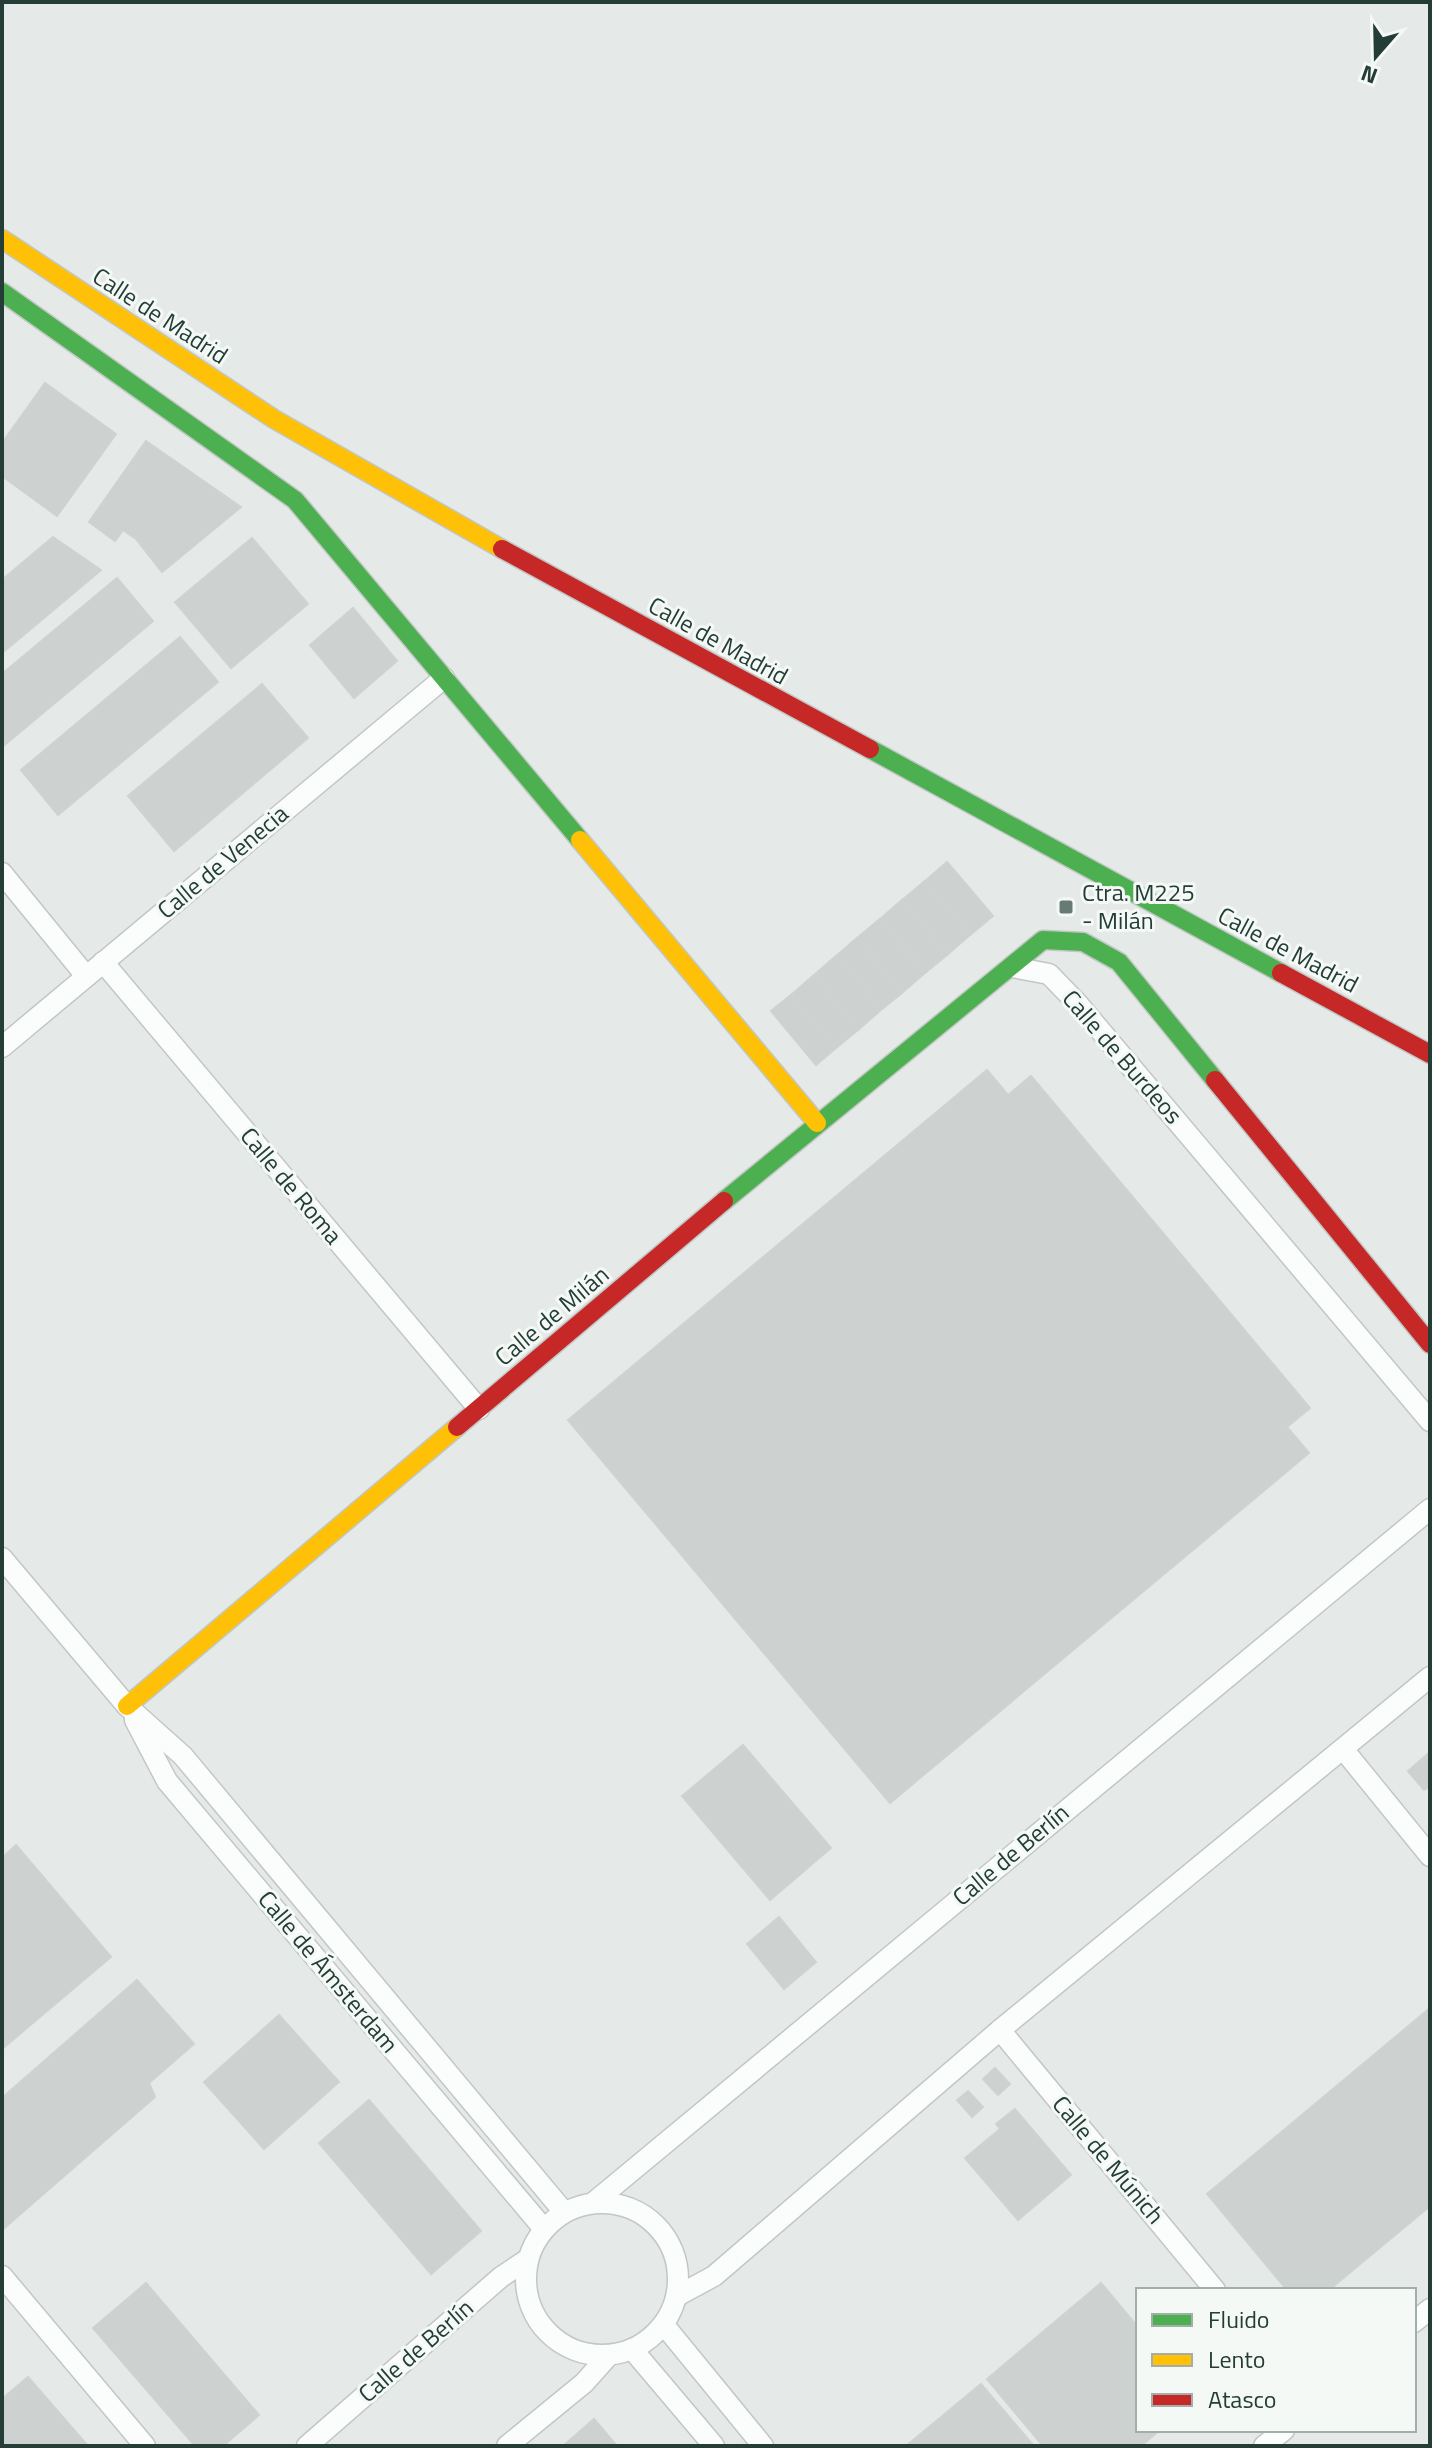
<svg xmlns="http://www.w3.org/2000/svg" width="1432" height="2448" font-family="'Titillium Web',sans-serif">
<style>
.building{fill:#cdd1cf;stroke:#ced3d1;stroke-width:2}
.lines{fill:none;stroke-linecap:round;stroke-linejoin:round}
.street-casing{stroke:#c2c7c5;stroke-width:23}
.fast-casing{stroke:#c1c7c5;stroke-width:21}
.slow-casing{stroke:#c1c7c5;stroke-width:21}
.jam-casing{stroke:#c1c7c5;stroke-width:21}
.street{stroke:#fbfcfc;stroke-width:20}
.fast{stroke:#4caf50;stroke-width:18}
.slow{stroke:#ffc107;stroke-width:18}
.jam{stroke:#c62828;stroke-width:18}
.poi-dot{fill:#687a74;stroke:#f4f9f6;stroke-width:3}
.labels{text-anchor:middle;stroke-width:6;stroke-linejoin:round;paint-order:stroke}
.street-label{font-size:24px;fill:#243d36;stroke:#f4f9f6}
.poi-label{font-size:24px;fill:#243d36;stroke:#f4f9f6;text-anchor:start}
</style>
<rect width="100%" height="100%" fill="#e5eae8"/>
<g class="building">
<path d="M45,383L116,434L57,516L2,476V443Z"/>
<path d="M146,441L241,507L162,572L136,539L123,530L115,541L89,522Z"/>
<path d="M53,537L101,570L2,653V580Z"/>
<path d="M252,538L308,604L231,668L175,602Z"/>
<path d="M117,578L153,621L2,747V674Z"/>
<path d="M353,608L397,661L354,698L310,645Z"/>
<path d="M180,637L218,682L58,815L21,770Z"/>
<path d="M262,684L308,738L174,851L128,796Z"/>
<path d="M947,862L993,916L970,935L925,881Z"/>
<path d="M925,881L970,935L948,954L902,900Z"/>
<path d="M902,900L948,954L926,972L880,919Z"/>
<path d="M880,919L926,972L903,992L857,938Z"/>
<path d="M857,938L903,992L882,1009L836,956Z"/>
<path d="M836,956L882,1009L859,1029L814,975Z"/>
<path d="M814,975L859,1029L836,1048L791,995Z"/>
<path d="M791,995L836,1048L816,1065L771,1011Z"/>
<path d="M987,1070L1008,1095L1031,1076L1310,1408L1287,1427L1309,1453L890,1803L568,1420Z"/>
<path d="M743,1745L831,1848L770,1900L682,1796Z"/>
<path d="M1430,1752V1786L1424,1790L1408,1771Z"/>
<path d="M16,1845L111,1957L2,2049V1858Z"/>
<path d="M779,1917L816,1962L784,1989L747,1944Z"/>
<path d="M137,1980L194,2044L149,2083L155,2097L2,2230V2098Z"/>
<path d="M1430,2008V2206L1329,2290H1287L1207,2194Z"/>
<path d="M279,2015L339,2082L264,2149L204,2082Z"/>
<path d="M995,2068L1010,2084L998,2095L983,2079Z"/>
<path d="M968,2091L983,2107L972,2117L957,2100Z"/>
<path d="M369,2100L481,2231L431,2274L319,2143Z"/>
<path d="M1015,2109L1071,2175L1018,2220L965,2158L1000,2129L996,2124Z"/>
<path d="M146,2283L259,2415L223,2446H195L93,2328Z"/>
<path d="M1101,2283L1138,2327V2430H1160L1141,2446H1043L987,2379Z"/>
<path d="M28,2377L88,2446H2V2399Z"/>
<path d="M981,2384L1034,2446H906Z"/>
<path d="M594,2419L617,2446H563Z"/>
</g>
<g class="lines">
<defs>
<g id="street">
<path d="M2,873L86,976"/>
<path d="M103,962L479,1409"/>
<path d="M1012,967L1049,974L1078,1004L1430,1421"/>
<path d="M2,1047L444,678"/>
<path d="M2,1558L127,1706L183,1756L564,2212"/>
<path d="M135,1720L167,1781L544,2229"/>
<path d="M1343,1749L1430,1856"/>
<path d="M1000,2030L1215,2290"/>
<circle cx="602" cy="2279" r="76"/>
<path d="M593,2203L1430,1509"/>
<path d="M2,2276L145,2446"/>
<path d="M677,2296L714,2276L1000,2030L1430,1677"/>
<path d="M1414,2322L1430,2309"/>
<path d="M664,2325L763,2446"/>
<path d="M632,2349L714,2446"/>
<path d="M307,2446L501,2277L528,2259"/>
<path d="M507,2446L584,2383L609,2355"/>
<path d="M1264,2446L1284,2430"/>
</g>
<g id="fast">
<path d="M2,292L295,500L580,840"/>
<path d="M870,749L1281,973"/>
<path d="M724,1201L1043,940L1083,942L1119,962L1215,1080"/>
</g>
<g id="slow">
<path d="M2,239L274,419L502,549"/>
<path d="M580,840L817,1123"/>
<path d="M127,1706L457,1427"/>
</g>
<g id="jam">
<path d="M502,549L870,749"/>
<path d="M1281,973L1430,1054"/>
<path d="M1215,1080L1430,1344"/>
<path d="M457,1427L724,1201"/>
</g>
</defs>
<use href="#street" class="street-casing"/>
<use href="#fast" class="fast-casing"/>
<use href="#slow" class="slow-casing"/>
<use href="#jam" class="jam-casing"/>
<use href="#street" class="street"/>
<use href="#fast" class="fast"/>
<use href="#slow" class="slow"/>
<use href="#jam" class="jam"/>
</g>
<rect class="poi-dot" x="1058" y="899" width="16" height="16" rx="4"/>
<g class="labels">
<g class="street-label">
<text transform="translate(160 316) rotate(33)" y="8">Calle de Madrid</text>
<text transform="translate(718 641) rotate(29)" y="8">Calle de Madrid</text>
<text transform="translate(223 862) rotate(-40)" y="8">Calle de Venecia</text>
<text transform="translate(1288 950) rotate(28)" y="8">Calle de Madrid</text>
<text transform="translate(1122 1057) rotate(49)" y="8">Calle de Burdeos</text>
<text transform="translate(291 1186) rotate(50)" y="8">Calle de Roma</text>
<text transform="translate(552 1316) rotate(-40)" y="8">Calle de Milán</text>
<text transform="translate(1011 1855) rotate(-40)" y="8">Calle de Berlín</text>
<text transform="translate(328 1972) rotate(50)" y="8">Calle de Ámsterdam</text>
<text transform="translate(1108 2160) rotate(50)" y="8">Calle de Múnich</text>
<text transform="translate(416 2351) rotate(-41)" y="8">Calle de Berlín</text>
</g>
<g class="poi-label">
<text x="1082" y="901">Ctra. M225<tspan x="1082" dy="28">- Milán</tspan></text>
</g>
</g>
<rect width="1432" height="2448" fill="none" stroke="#243d36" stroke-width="8"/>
<rect x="1136" y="2288" width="280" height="144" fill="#f4f9f6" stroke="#a1aea9" stroke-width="2"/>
<rect x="1152" y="2314" width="40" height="12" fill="#4caf50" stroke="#a1aea9" stroke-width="2"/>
<text x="1208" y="2328" font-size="24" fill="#243d36">Fluido</text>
<rect x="1152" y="2354" width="40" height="12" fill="#ffc107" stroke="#a1aea9" stroke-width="2"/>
<text x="1208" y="2368" font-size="24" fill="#243d36">Lento</text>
<rect x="1152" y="2394" width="40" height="12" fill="#c62828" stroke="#a1aea9" stroke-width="2"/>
<text x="1208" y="2408" font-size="24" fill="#243d36">Atasco</text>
<g transform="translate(1376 56) rotate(200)" stroke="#f4f9f6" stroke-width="6" paint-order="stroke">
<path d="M0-6L14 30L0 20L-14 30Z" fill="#243d36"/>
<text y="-12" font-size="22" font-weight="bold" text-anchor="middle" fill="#243d36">N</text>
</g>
</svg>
